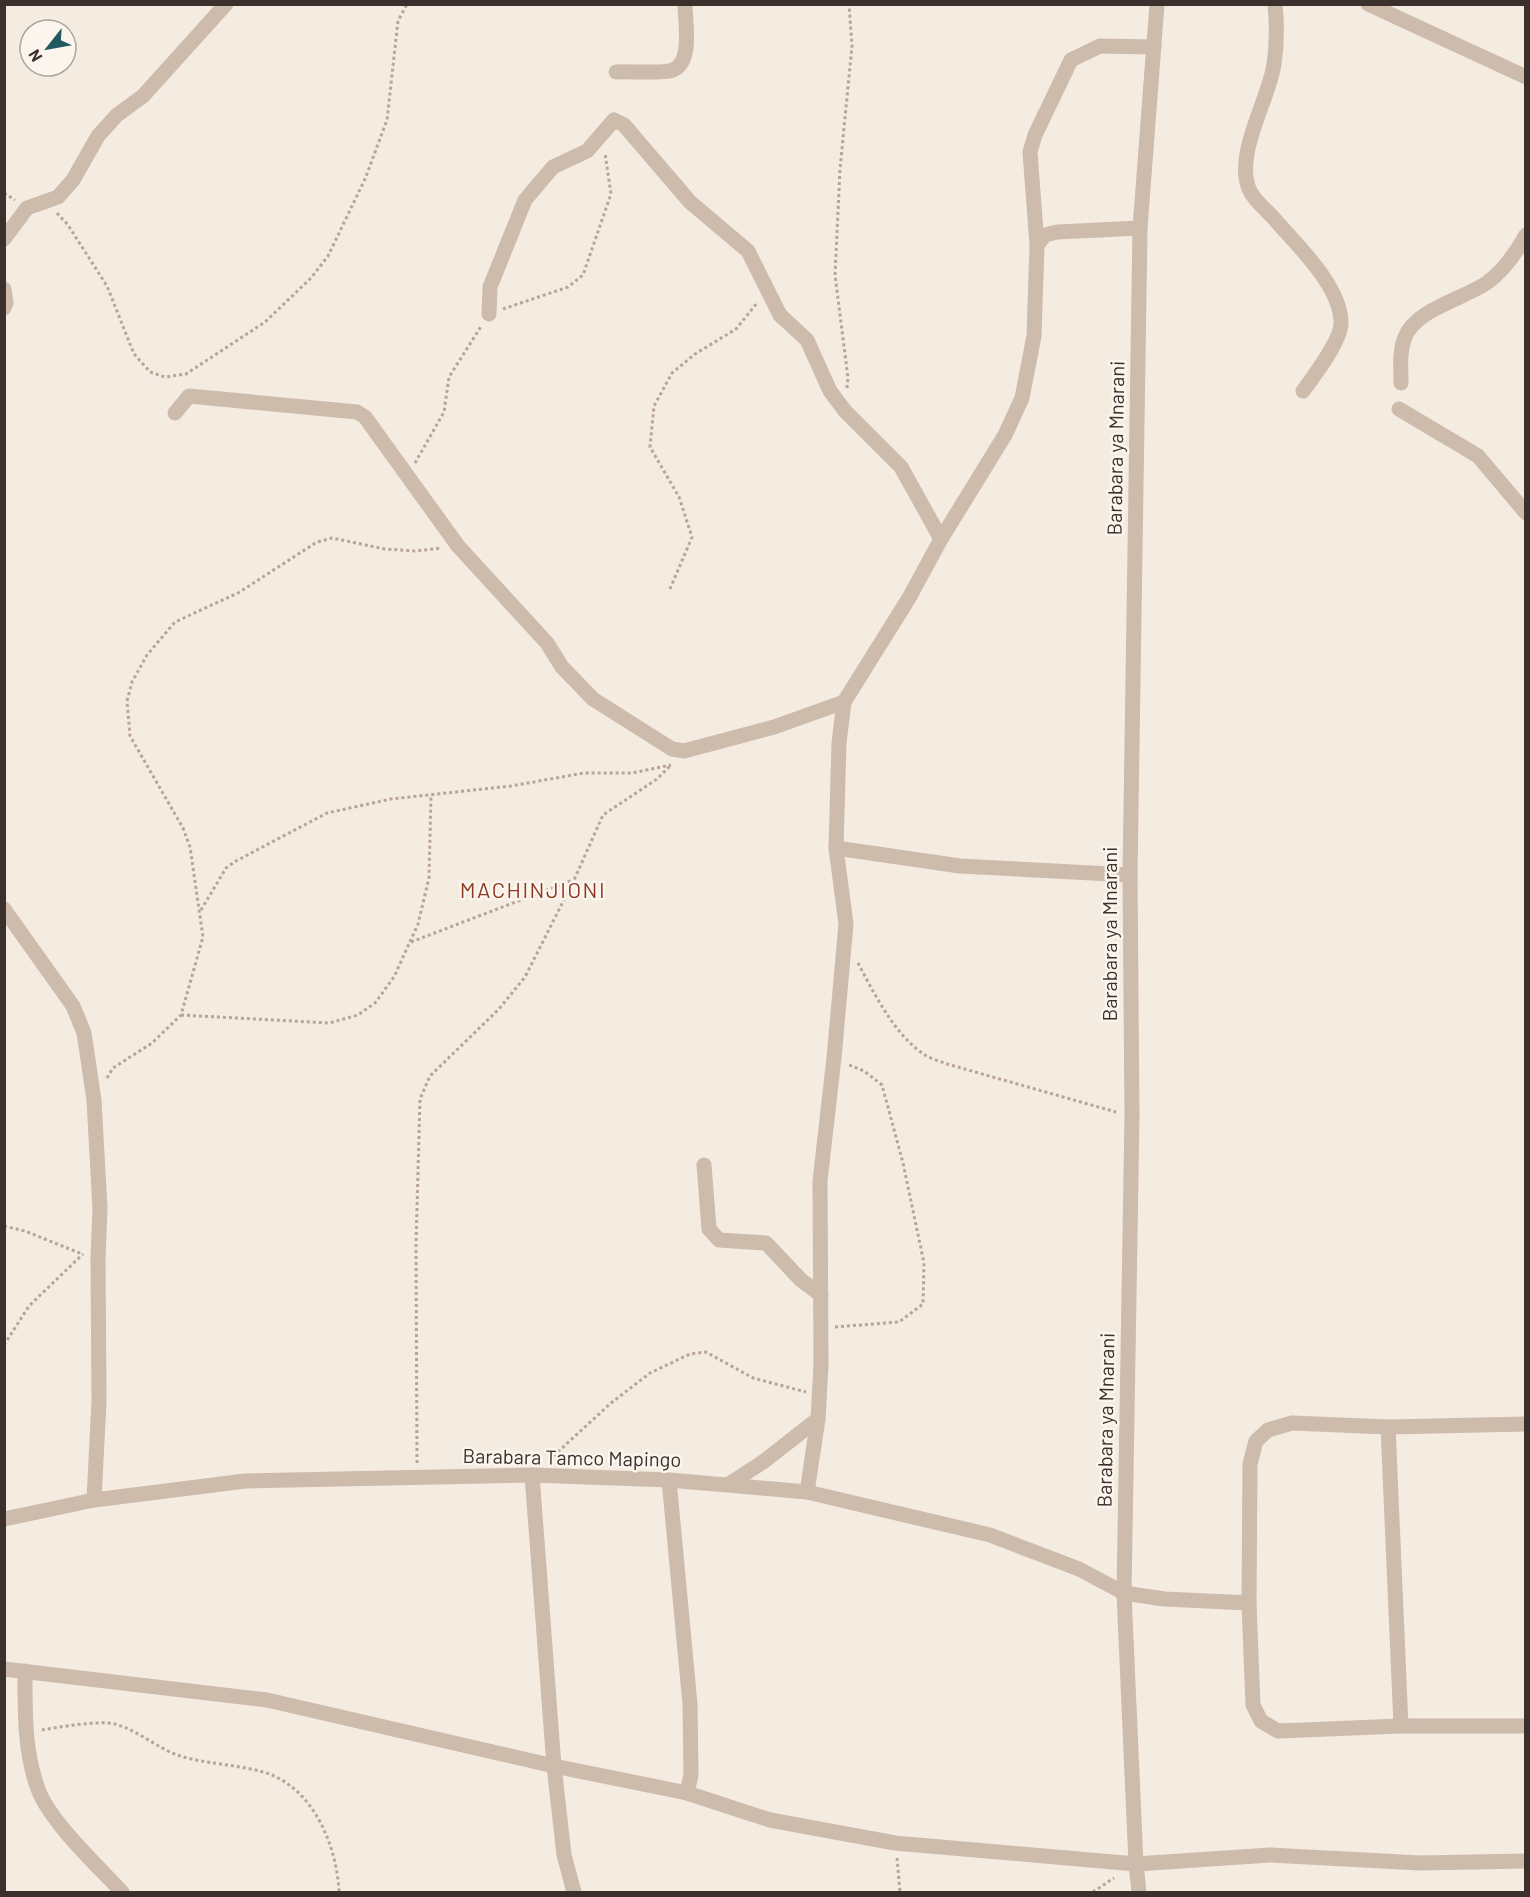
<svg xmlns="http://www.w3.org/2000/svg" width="1530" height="1897" font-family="Barlow,sans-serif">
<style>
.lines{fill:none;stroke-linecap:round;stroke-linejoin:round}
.path{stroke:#b9a596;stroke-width:3;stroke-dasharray:3 3;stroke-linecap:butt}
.minor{stroke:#cdbbac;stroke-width:15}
.labels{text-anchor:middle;stroke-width:5;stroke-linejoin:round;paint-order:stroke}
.street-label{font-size:20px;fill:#3b302b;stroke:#fbf5ee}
.quarter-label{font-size:22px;letter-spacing:1.5px;fill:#8c3b22;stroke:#fbf5ee}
</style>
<rect width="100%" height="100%" fill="#f4ebe1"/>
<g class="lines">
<g class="path">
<path d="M4,193L15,200"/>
<path d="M57,213L68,225L107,286L134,354L150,372L165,377L186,374L265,322L311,278L328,256L365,179L387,120L398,21L407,4"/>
<path d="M503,309L568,287L583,275L611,194L605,153"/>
<path d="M847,388L848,378L835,275L840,169L852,46L849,4"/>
<path d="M415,463L444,412L449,377L482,325"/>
<path d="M670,589L692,537L679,497L650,447L654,406L672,373L695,354L736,329L757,303"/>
<path d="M201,910L226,868L236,861L327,813L391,799L511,786L584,773H632L671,765"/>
<path d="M411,942L573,880"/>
<path d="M858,963C874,993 895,1036 925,1055C931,1059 940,1061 947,1064L1116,1112"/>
<path d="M181,1015L329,1023L358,1015L375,1003L394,977L418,924L429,878L431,795"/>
<path d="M107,1078L113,1068L152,1043L181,1015L203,937L190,847L183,828L130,736L127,701L132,682L147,655L175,622L238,593L317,542L332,538L385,549L415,551L442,548"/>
<path d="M4,1226L25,1231L82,1254"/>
<path d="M835,1327L899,1322L923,1304L924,1263L903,1163L882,1085L864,1071L847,1064"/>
<path d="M4,1345L29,1306L83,1254"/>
<path d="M549,1460L611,1403L650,1373L690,1354L706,1352L753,1378L806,1392"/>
<path d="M417,1463L416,1245L420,1099L430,1076L499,1009L525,977L574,880L603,815L657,779L671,765"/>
<path d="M42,1730C58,1727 102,1720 115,1724C137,1730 156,1747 177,1755C204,1764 235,1764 263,1772C313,1786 337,1846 339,1892"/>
<path d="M897,1858L900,1892"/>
<path d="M1093,1892L1114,1878"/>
</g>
<g class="minor">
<path d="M1275,4C1277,24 1277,44 1274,64C1269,100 1233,156 1250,191C1255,202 1269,212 1277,222C1299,247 1342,288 1341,324C1340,342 1314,376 1303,391"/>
<path d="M1368,4L1526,77"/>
<path d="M616,72C628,71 663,74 673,70C693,62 685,22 685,4"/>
<path d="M4,239L27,208L58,197L73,180L98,136L117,115L143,96L226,4"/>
<path d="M1037,245L1030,152L1035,135L1071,60L1100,46L1154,47"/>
<path d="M4,289L6,303L4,308"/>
<path d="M489,314L490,287L525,200L553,167L587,151L614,120L624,125L690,202L748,251L780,315L807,340L830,391L845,411L901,467L941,539"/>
<path d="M1401,383C1401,368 1399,352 1405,337C1416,309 1464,299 1488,282C1504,270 1516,253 1526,235"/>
<path d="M1399,409L1478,456L1526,513"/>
<path d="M175,413L189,396L357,412L365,417L458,546L547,643L562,667L593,699L672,749L684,751L774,727L844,702"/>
<path d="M836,848L960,866L1130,875"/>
<path d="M4,909L73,1006L84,1033L94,1100L100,1209L98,1259L99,1401L94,1500"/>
<path d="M704,1165L709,1229L719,1240L766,1243L801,1280L821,1295"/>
<path d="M1526,1424L1388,1427L1292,1423L1268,1430L1256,1441L1250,1464L1249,1603L1253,1705L1261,1721L1278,1731L1401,1726H1526"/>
<path d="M1388,1427L1401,1726"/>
<path d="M532,1475L554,1766L564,1855L574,1892"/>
<path d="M669,1480L690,1704L691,1775L687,1793"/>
<path d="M729,1484L763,1462L818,1419"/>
<path d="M807,1492L818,1419L821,1365L820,1181L834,1058L846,924L836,848L839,743L844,702L909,598L941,539L1005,435L1022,398L1034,336L1037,245L1045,235L1057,232L1140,228"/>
<path d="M4,1519L94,1500L245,1481L532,1475L669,1480L807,1492L990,1535L1079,1569L1124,1593L1164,1599L1249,1603"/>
<path d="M4,1669L267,1700L554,1766L687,1793L770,1820L895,1843L1136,1864L1270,1855L1420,1863L1526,1861"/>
<path d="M25,1671C25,1710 24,1751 38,1789C50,1822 98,1866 122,1892"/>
<path d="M1139,1892L1136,1864L1124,1593L1132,1116L1130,875L1140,228L1157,4"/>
</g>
</g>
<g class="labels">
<g class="street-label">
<text transform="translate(1116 448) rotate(-89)" y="7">Barabara ya Mnarani</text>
<text transform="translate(1110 934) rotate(-90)" y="7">Barabara ya Mnarani</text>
<text transform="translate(1106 1420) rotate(-89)" y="7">Barabara ya Mnarani</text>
<text transform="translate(572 1458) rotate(1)" y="7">Barabara Tamco Mapingo</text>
</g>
<g class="quarter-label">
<text x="533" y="898">MACHINJIONI</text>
</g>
</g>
<rect width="1530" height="1897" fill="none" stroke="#3b302b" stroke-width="12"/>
<g transform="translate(48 48) rotate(239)"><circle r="28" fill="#fbf5ee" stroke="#aea6a0" stroke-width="1.5"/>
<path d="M0-4.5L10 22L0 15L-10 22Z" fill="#1f5a5e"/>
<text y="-9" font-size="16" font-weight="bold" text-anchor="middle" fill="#3b302b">N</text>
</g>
</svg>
